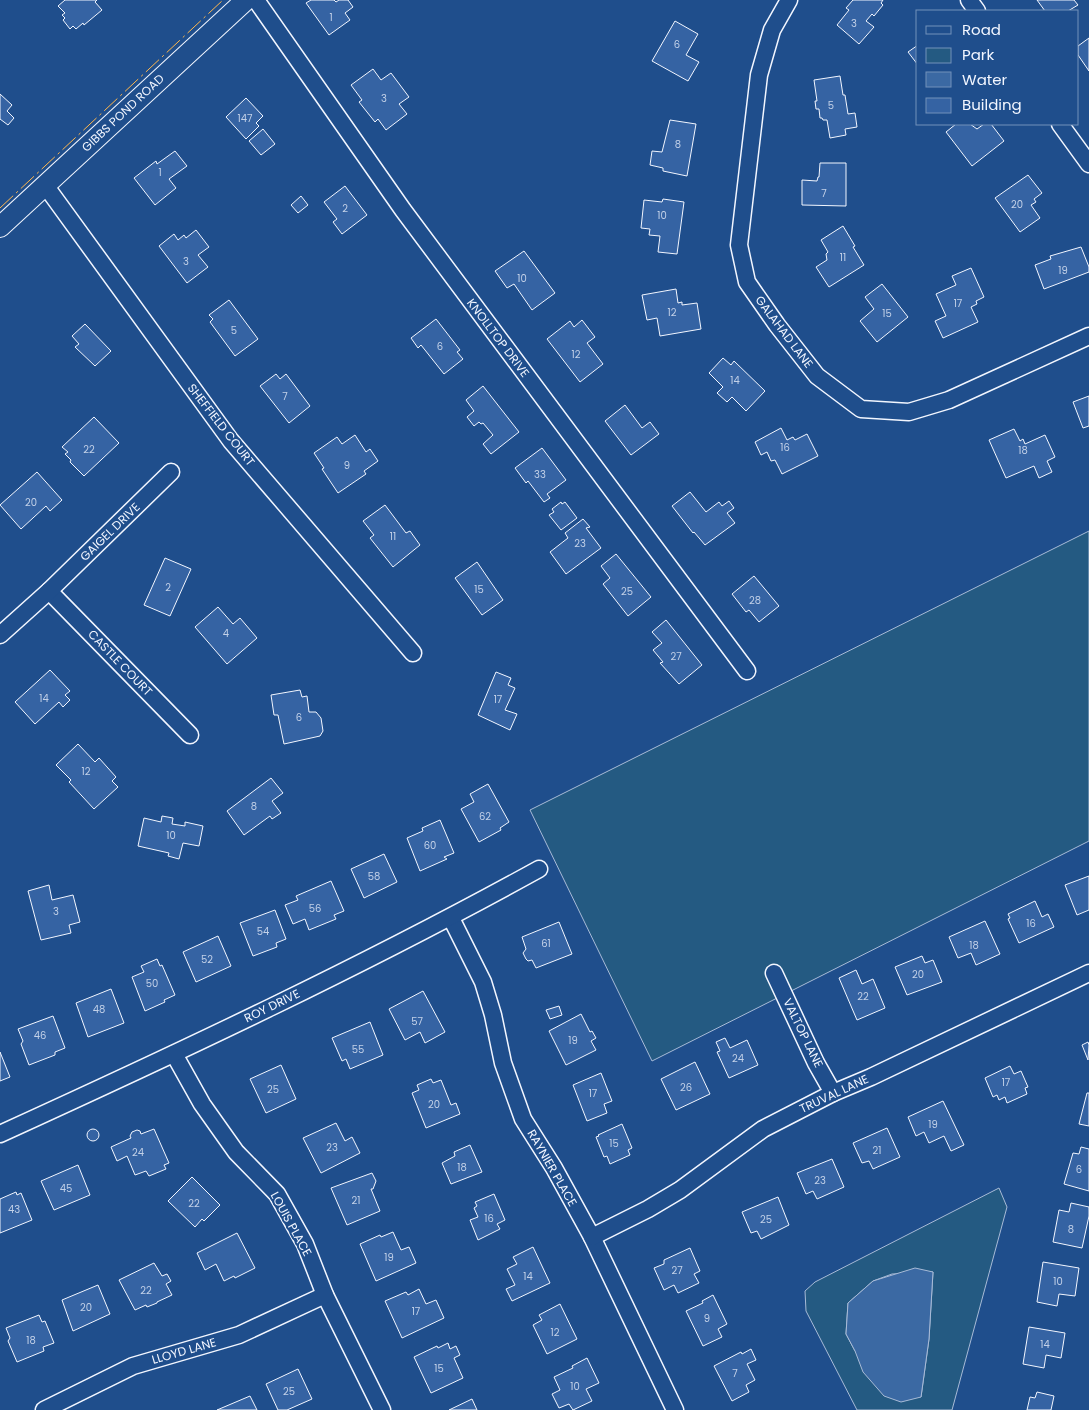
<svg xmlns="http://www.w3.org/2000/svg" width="1089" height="1410" font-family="Poppins,sans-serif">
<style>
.green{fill:#245a82;stroke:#a8bbd7;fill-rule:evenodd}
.water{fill:#3b69a3;stroke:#a8bbd7}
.building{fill:#3563a3;stroke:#f2f6ff}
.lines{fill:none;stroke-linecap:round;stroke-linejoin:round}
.minor-casing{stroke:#f2f6ff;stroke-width:19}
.tertiary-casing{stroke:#f2f6ff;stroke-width:22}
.minor{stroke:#1f4e8c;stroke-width:16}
.tertiary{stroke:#1f4e8c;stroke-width:20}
.power{stroke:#ffb74d;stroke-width:1;stroke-dasharray:18 4 2.5 4;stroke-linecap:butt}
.labels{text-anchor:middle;stroke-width:4;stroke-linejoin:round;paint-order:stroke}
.number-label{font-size:10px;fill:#c3d1e8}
.street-label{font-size:12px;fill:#f2f6ff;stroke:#1f4e8c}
</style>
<rect width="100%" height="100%" fill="#1f4e8c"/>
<g class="green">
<path d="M1089,531V841L652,1061L530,810Z"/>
<path d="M999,1188L1007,1207L952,1410H857L806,1311L805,1291L815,1282ZM933,1272L929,1339L921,1397L855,1351L846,1334L848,1303L873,1281L892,1274Z"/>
</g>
<path class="water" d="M915,1268L933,1272L929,1339L921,1397L901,1402L884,1396L863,1372L855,1351L846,1334L848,1303L873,1281Z"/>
<g class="building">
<path d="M65,0H97L95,2L102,10L84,25L83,23L76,29L73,26L70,29L63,20L65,18L62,15L65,13L58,6Z"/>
<path d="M311,0H334L336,2L339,0H348L353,7L345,13L350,20L329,35L306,3Z"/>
<path d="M853,0H883L881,3L883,5L874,16L872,14L866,21L874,27L859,44L837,25L849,10L846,8Z"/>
<path d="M1037,0H1074L1078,5L1068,11H1045Z"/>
<path d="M675,21L698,34L686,55L699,62L688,81L652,61Z"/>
<path d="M1089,38V71L1078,55V46Z"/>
<path d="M918,45V65L908,52Z"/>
<path d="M373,69L381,80L391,73L409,97L399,104L407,114L386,130L378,119L375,122L359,102L362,100L351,85Z"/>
<path d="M840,76L843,95H845L848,114L855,113L857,127L845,129L846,135L830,138L827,120H823L822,118H820L819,109H816L815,101H817L814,80Z"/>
<path d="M0,94L12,105L7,111L14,118L8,125L0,119Z"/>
<path d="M246,98L263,116L256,123L259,126L246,139L226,117Z"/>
<path d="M670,120L696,124L687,176L663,171V168L650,165L652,151L662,152Z"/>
<path d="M956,124H970L977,129L984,124H991L1004,141L972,166L946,132Z"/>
<path d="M263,129L275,144L261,155L249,141Z"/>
<path d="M175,151L187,166L169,179L176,188L155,205L134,178L156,161L157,164Z"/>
<path d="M820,163H846V206L802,205V180L817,181L818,177H819Z"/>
<path d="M1028,175L1042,193L1034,199L1036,202L1031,205L1040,218L1020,232L995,198Z"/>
<path d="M345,186L367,215L342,234L333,222L337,219L324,202Z"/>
<path d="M301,196L308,205L298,213L291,205Z"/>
<path d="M663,199L684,202L677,254L658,252L660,236L649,235L650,229L641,228L644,200L662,202Z"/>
<path d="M843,226L855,246L853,247L864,265L829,287L816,267L827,260L826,254L828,252L821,240Z"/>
<path d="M196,230L209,247L198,255L208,267L187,283L159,246L174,234L178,240L184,235L186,238Z"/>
<path d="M1081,247L1089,267V272L1044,289L1035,265L1051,259L1050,256Z"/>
<path d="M524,251L555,293L532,310L514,284L507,288L495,271Z"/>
<path d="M971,268L984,297L976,301L977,304L971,307L978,322L943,338L935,321L946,316L936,294L956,285L952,276Z"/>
<path d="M882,284L908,317L877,342L860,321L874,309L865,297Z"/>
<path d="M676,289L678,303L682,302V305L697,303L701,329L660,336L657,318L647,320L642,295Z"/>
<path d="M229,300L258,339L235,356L210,322L213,319L209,315Z"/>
<path d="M436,319L460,350L457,352L463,359L444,374L421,345L418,348L411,338Z"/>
<path d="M582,320L595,337L587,343L603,364L580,382L547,339L570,321L574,327Z"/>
<path d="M85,324L111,351L95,366L75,347L79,344L72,336Z"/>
<path d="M723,358L731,365L734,361L765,391L746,411L732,397L727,402L717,393L723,387L709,373Z"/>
<path d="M276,374L280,379L286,374L310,406L289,423L260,386Z"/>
<path d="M483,386L519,432L491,454L483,444L493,435L483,423L481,424L479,422L474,426L467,417L474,411L466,400Z"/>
<path d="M1089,396V426L1083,428L1073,402Z"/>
<path d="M625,405L642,428L650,422L659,434L631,455L605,421Z"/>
<path d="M94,417L119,443L84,476L70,462L71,460L65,454L68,452L62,447Z"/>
<path d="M781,428L787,440L793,437L795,440L807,434L818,456L782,474L775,460L771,461L767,452L761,455L755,442Z"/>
<path d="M1014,429L1020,441L1023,439L1025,444L1045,435L1055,457L1047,461L1052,472L1039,478L1034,466L1006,478L989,440Z"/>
<path d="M355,435L366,452L370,449L378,461L364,471L366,474L338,493L322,469L324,468L314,453L337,437L342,444Z"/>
<path d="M542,448L566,480L547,494L550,498L544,502L528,481L526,483L515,468Z"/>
<path d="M37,472L62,500L50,511L46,506L21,529L0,505Z"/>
<path d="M690,492L706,512L719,502L722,506L729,501L734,508L727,513L735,523L705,545L694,532L693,533L672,506Z"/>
<path d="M561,502L562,504L565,502L577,518L561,530L549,515L554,512L552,509Z"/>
<path d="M385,505L406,533L410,531L420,545L393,567L370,538L374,535L363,521Z"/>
<path d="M583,519L590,527L586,528L601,548L566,574L550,552L568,538L565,533Z"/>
<path d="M616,554L651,597L628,616L603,584L610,578L601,566Z"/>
<path d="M165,558L191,569L170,616L144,605Z"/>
<path d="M477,562L503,600L482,615L455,578Z"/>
<path d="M754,576L779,606L759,622L749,610L746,612L732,594Z"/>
<path d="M218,607L233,624L240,618L257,638L227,664L195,627Z"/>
<path d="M666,620L702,665L679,684L660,663L663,662L653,650L662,643L652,632Z"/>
<path d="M50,670L70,691L65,695L70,700L63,707L59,702L35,724L15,702Z"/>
<path d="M496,672L511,678L508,685L515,688L505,710L517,714L510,730L478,715Z"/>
<path d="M300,690L302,697L307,696L309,712H316L321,718L323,731L320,736L284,744L278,715H274L271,695Z"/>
<path d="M78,744L95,762L99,758L116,777L112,781L118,787L94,809L69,782L71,780L56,765Z"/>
<path d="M271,778L283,793L272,801L281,813L272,819L270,816L244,835L227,811Z"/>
<path d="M488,784L509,822L500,828L501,830L479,842L461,809L474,802L470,794Z"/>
<path d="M162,816L173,818L172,824L185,826V822L203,826L199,846L183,843L179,859L168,856L169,853L138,846L144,818L161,822Z"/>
<path d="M440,820L454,853L444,857L447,859L420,871L407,838L423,831L422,828Z"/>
<path d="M384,854L397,882L364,898L351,869Z"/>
<path d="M1089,876V910L1077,915L1065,885Z"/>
<path d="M331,881L344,911L334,915L336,919L309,930L305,919L293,924L285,905L298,900L296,896Z"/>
<path d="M49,885L52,900L73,895L80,922L69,925L71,933L41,940L28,891Z"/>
<path d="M1035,901L1042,917L1048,914L1054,927L1019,943L1008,919L1010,918L1008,914Z"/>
<path d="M275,910L286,939L276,943L277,947L253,956L240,923Z"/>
<path d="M985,921L1000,954L976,965L971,953L958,958L949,937Z"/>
<path d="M559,922L572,954L536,968L532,960L528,961L526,959L523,953L526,949L522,937Z"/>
<path d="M218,936L231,966L196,982L183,952Z"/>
<path d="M922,956L925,963L933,960L942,982L907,995L895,967Z"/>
<path d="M157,959L160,966L162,965L175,995L164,1000L165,1002L145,1011L132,977L144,972L141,966Z"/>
<path d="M856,970L862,984L873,979L885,1008L857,1020L839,978Z"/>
<path d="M111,989L124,1023L88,1037L76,1003Z"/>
<path d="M423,991L445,1032L425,1043L420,1032L405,1040L389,1009Z"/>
<path d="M559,1006L562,1015L550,1019L546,1010Z"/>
<path d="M581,1014L590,1032L592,1031L596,1038L591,1041L596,1050L566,1065L549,1031Z"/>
<path d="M53,1016L65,1048L55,1052V1055L29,1065L21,1044L23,1041L18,1029Z"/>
<path d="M370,1022L383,1055L350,1069L346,1059L342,1061L332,1038Z"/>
<path d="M725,1038L730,1048L747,1040L758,1065L729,1078L717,1052L720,1051L716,1042Z"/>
<path d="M1088,1042L1089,1045L1088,1060L1082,1045Z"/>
<path d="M0,1052L10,1077L0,1081Z"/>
<path d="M695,1062L710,1094L676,1110L661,1079Z"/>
<path d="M281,1065L296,1099L266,1113L250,1079Z"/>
<path d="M1010,1066L1014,1074L1021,1071L1028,1087L1025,1088L1027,1094L1007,1103L1005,1097L999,1100L997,1095L993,1097L985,1078Z"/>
<path d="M601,1073L612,1101L604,1104L607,1113L587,1121L573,1085Z"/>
<path d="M431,1079L433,1083L441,1080L451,1105L456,1103L460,1114L426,1128L412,1093L419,1090L417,1085Z"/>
<path d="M1087,1093H1089V1126L1079,1124Z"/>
<path d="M943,1101L964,1145L951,1151L944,1136L929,1143L924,1132L916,1136L908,1117Z"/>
<path d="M336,1123L345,1141L352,1137L360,1153L321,1173L303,1138Z"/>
<path d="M622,1124L632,1148L628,1150L630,1155L610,1164L607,1156L604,1157L596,1137L599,1136L598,1135Z"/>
<path d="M887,1128L900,1157L873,1169L869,1161L862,1163L853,1143Z"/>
<circle cx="93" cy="1135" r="6"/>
<path d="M154,1129L169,1163L164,1165L166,1169L149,1176L146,1171L135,1175L127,1156L117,1161L111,1147L131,1138L130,1136L132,1132L137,1130L140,1131L141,1134Z"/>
<path d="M470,1145L482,1172L451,1184L442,1163L455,1156L454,1152Z"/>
<path d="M1081,1147L1089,1149V1191L1064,1184L1073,1153L1079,1154Z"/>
<path d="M832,1159L844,1187L817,1199L813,1191L806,1194L797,1173Z"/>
<path d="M78,1165L90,1195L54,1210L41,1181Z"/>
<path d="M372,1173L376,1181L373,1189H371L380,1211L347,1225L331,1188Z"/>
<path d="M192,1177L220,1205L204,1221L202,1219L195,1227L168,1201Z"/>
<path d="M16,1192L17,1195L21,1193L32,1220L0,1233V1199Z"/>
<path d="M494,1194L505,1220L497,1224L500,1229L478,1240L470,1220L478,1217L474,1208L477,1206L475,1202Z"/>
<path d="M778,1197L789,1225L761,1239L757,1231L751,1233L742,1212Z"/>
<path d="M1071,1203L1089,1207V1216L1082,1248L1053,1242L1059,1210L1069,1212Z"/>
<path d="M393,1232L401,1250L409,1247L416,1263L376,1281L360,1244L380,1235L381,1237Z"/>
<path d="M237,1233L255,1268L235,1278L234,1276L224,1281L216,1264L205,1270L197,1253Z"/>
<path d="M533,1247L550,1283L512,1301L506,1289L515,1285L507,1269L517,1264L513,1257Z"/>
<path d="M690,1248L700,1271L694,1274L699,1283L678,1293L674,1285L664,1290L654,1268L664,1264V1260Z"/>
<path d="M1043,1262L1079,1268L1075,1296L1059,1294L1057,1306L1037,1302Z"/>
<path d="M154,1263L162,1276L167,1274L171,1281L166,1284L172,1295L157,1302V1303L147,1307L146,1305L135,1310L119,1280Z"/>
<path d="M98,1285L110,1314L73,1331L62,1300Z"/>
<path d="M419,1289L426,1304L436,1300L444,1318L402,1338L385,1301L406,1292L408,1295Z"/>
<path d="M713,1295L727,1324L718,1329L722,1337L703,1346L686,1311L703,1303L702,1301Z"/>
<path d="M560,1304L577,1339L547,1354L533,1325L542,1320L539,1315Z"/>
<path d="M39,1315L42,1322L45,1321L54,1343L43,1347L44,1351L17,1362L8,1341L10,1338L6,1328Z"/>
<path d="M1029,1327L1065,1333L1061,1358L1046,1355L1044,1368L1023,1364Z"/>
<path d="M448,1343L450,1349L456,1346L460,1355L454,1358L463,1378L431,1393L414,1357L437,1346L438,1348Z"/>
<path d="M751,1349L756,1360L747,1364L755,1380L746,1385L749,1392L732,1401L714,1366L741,1352L742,1354Z"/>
<path d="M587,1358L599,1383L586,1389L592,1401L573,1410L569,1404L559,1408L552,1394L560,1390L554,1377L573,1368L572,1366Z"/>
<path d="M298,1369L312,1399L287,1410H278L266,1384Z"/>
<path d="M1037,1392L1054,1396L1051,1410H1027L1030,1397L1035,1398Z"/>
<path d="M250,1396L257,1410H217Z"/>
<path d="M472,1399L477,1410H449Z"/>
</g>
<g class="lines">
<defs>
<g id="minor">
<path d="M256,0L403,210L747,671"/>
<path d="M789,0L772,30L759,75L739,245L747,282L777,325L817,376L861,409L909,412L949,400L1089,336"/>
<path d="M969,0L977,11"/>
<path d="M1060,124L1089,164"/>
<path d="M45,185L231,441L413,653"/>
<path d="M49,591L190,735"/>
<path d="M0,635L49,591L171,472"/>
<path d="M451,918L483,982L493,1015L503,1063L523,1119L554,1168L592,1237L675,1410"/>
<path d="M774,973L816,1063L833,1093"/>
<path d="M174,1054L202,1104L236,1152L277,1194L305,1244L325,1295L382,1410"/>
<path d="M0,1134C182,1051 363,966 539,869"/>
<path d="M592,1237L648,1209L680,1190L763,1129L833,1093L871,1077L1089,973"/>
<path d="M44,1410L133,1366L239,1335L325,1295"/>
</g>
<path id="tertiary" d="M0,227L246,0"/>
</defs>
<use href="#minor" class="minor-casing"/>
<use href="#tertiary" class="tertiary-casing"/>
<use href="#minor" class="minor"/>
<use href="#tertiary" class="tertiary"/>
<path class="power" d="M0,208L223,0"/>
</g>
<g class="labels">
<g class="number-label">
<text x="331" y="21">1</text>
<text x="854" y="27">3</text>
<text x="677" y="48">6</text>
<text x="384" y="102">3</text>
<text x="831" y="109">5</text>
<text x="245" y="122">147</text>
<text x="678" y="148">8</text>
<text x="160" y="176">1</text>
<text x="824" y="197">7</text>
<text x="1017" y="208">20</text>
<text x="345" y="212">2</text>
<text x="662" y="219">10</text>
<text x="843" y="261">11</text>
<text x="186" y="265">3</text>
<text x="1063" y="274">19</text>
<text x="522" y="282">10</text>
<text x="958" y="307">17</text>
<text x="672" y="316">12</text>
<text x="887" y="317">15</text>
<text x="234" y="334">5</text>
<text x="440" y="350">6</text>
<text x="576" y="358">12</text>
<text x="735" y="384">14</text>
<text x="285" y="400">7</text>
<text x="785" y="451">16</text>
<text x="89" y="453">22</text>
<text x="1023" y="454">18</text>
<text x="347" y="469">9</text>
<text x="540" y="478">33</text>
<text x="31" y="506">20</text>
<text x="393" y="540">11</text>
<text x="580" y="547">23</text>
<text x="168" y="591">2</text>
<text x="479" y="593">15</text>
<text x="627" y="595">25</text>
<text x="755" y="604">28</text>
<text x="226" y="637">4</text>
<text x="676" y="660">27</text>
<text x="44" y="702">14</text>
<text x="498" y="703">17</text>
<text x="299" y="721">6</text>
<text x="86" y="775">12</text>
<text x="254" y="810">8</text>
<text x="485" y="820">62</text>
<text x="171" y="839">10</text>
<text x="430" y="849">60</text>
<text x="374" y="880">58</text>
<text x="315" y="912">56</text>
<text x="56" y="915">3</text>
<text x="1031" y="927">16</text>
<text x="263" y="935">54</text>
<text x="546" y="947">61</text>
<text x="974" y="949">18</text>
<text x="207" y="963">52</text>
<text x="918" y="978">20</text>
<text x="152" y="987">50</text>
<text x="863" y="1000">22</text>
<text x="99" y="1013">48</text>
<text x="417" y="1025">57</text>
<text x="40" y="1039">46</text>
<text x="573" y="1044">19</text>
<text x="358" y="1053">55</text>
<text x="738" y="1062">24</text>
<text x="1006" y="1086">17</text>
<text x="686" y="1091">26</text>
<text x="273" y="1093">25</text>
<text x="593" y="1097">17</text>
<text x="434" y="1108">20</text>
<text x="933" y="1128">19</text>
<text x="614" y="1147">15</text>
<text x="332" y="1151">23</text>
<text x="877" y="1154">21</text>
<text x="138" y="1156">24</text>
<text x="462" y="1171">18</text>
<text x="1079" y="1173">6</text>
<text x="820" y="1184">23</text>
<text x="66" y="1192">45</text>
<text x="356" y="1204">21</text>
<text x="194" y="1207">22</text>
<text x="14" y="1213">43</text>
<text x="489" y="1222">16</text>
<text x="766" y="1223">25</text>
<text x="1071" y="1233">8</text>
<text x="389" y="1261">19</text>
<text x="677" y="1274">27</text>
<text x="528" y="1280">14</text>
<text x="1058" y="1285">10</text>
<text x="146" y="1294">22</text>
<text x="86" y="1311">20</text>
<text x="416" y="1315">17</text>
<text x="707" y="1322">9</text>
<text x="555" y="1336">12</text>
<text x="31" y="1344">18</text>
<text x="1045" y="1348">14</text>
<text x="439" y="1372">15</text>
<text x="735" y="1377">7</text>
<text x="575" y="1390">10</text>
<text x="289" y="1395">25</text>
</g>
<g class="street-label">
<text transform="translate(123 113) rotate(-43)" y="4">GIBBS POND ROAD</text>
<text transform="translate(784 332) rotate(53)" y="4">GALAHAD LANE</text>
<text transform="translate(498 338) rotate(53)" y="4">KNOLLTOP DRIVE</text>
<text transform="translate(221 425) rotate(52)" y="4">SHEFFIELD COURT</text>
<text transform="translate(110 532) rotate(-44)" y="4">GAIGEL DRIVE</text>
<text transform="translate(120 663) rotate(46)" y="4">CASTLE COURT</text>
<text transform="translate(272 1006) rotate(-26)" y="4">ROY DRIVE</text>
<text transform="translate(803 1033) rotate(64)" y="4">VALTOP LANE</text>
<text transform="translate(834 1094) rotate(-25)" y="4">TRUVAL LANE</text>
<text transform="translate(552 1168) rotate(60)" y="4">RAYNIER PLACE</text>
<text transform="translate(291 1224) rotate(61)" y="4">LOUIS PLACE</text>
<text transform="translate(184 1351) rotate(-16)" y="4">LLOYD LANE</text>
</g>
</g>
<rect x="916" y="10" width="162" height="115" fill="#1f4e8c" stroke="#7391ba"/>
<rect x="926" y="26" width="25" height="8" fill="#1f4e8c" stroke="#7391ba"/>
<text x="962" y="35" font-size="15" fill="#f2f6ff">Road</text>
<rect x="926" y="48" width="25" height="15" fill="#245a82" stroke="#7391ba"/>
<text x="962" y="60" font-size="15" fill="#f2f6ff">Park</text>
<rect x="926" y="72" width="25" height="15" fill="#3b69a3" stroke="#7391ba"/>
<text x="962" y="85" font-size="15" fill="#f2f6ff">Water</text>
<rect x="926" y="98" width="25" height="15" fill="#3563a3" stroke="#7391ba"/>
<text x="962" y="110" font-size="15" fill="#f2f6ff">Building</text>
</svg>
